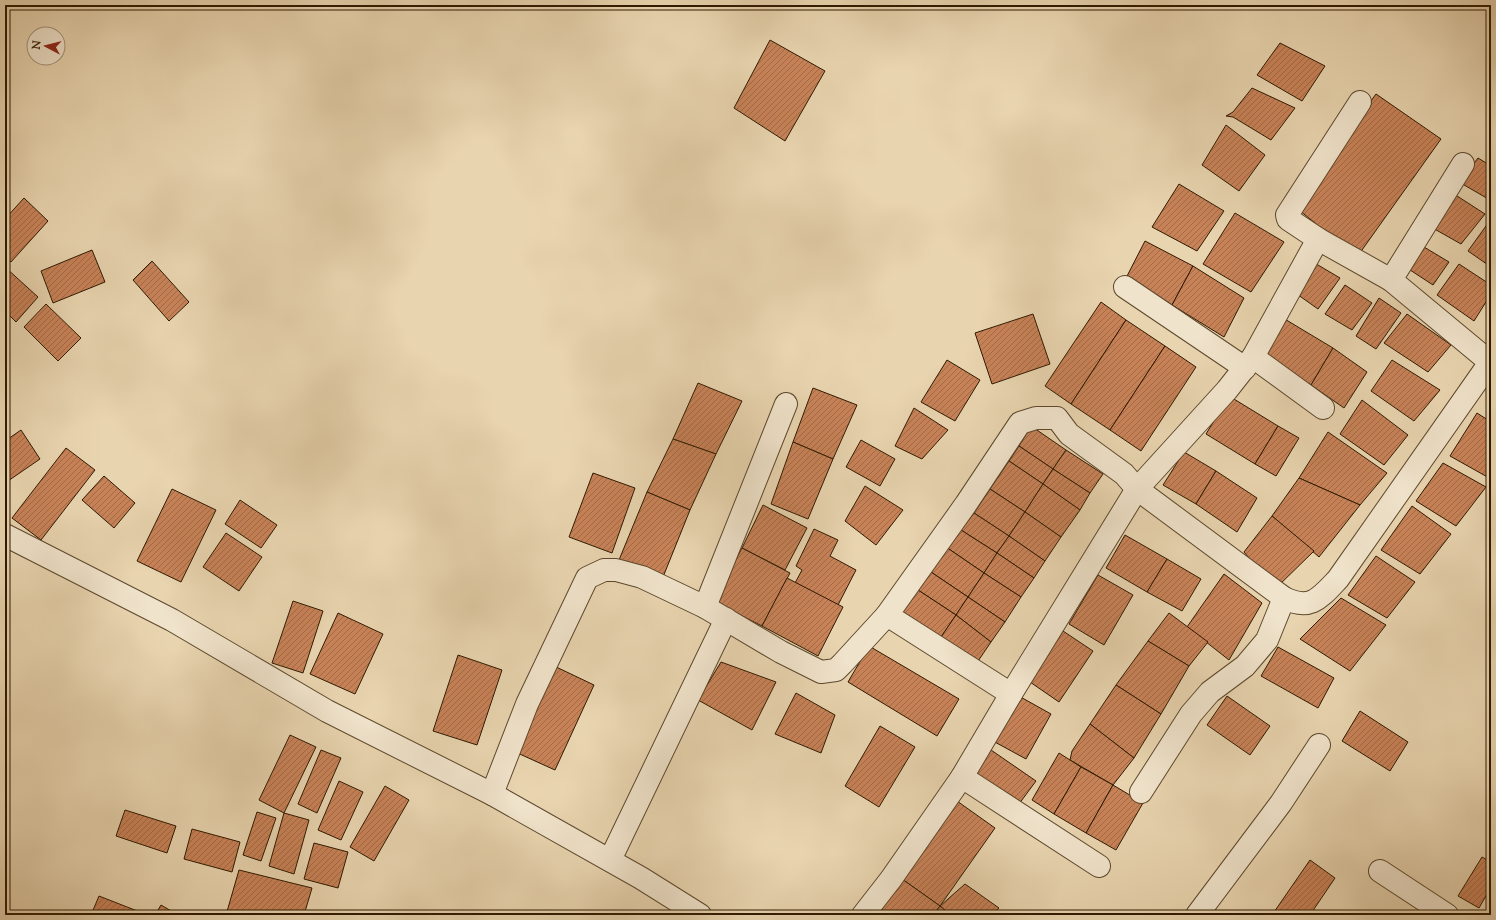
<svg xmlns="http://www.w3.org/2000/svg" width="1496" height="920" font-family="'Sorts Mill Goudy',serif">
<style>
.building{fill:url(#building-hatch);stroke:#2e1a00}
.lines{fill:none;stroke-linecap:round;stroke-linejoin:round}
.minor-casing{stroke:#5c482c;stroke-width:24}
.minor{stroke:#f0e3cb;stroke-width:22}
</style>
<defs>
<pattern id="building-hatch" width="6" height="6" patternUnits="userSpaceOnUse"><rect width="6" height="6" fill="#c88258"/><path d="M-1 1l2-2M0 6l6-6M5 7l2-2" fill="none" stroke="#a36a46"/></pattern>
</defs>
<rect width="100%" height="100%" fill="#e8d4af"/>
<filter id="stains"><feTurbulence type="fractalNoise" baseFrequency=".005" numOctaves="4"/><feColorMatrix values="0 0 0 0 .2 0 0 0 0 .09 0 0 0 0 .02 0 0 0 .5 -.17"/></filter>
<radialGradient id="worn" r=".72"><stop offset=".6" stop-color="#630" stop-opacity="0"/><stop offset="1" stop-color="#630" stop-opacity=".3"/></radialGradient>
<g class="building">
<path d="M770,40L825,71L785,141L734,108Z"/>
<path d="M1280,43L1325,66L1302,101L1257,75Z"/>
<path d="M1252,88L1295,108L1271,140L1233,117L1226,116L1233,112Z"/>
<path d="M1376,94L1441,139L1357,257L1294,206Z"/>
<path d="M1226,125L1265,155L1239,191L1202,165Z"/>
<path d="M1478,158L1491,166L1490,200L1459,182Z"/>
<path d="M1179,184L1224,211L1197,251L1152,227Z"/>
<path d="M1454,194L1485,214L1461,244L1431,227Z"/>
<path d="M24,198L48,221L11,262L5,256V219Z"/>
<path d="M1235,213L1284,242L1251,292L1203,264Z"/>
<path d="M1491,219V267L1468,251Z"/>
<path d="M1145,241L1193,266L1172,305L1125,280Z"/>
<path d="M1424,247L1449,262L1433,285L1407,268Z"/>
<path d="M92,250L105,282L53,303L41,271Z"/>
<path d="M152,261L189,302L169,321L133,280Z"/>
<path d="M1313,262L1340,278L1318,309L1294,292Z"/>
<path d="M1459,264L1491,285V294L1474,321L1437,295Z"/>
<path d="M1193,266L1244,298L1224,337L1172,305Z"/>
<path d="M5,267L38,297L16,322L5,311Z"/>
<path d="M1345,285L1372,303L1352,330L1325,314Z"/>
<path d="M1379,298L1401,313L1376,349L1356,336Z"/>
<path d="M1101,302L1126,320L1071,404L1045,386Z"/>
<path d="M46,304L81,338L58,361L24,327Z"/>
<path d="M1033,314L1050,364L992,384L975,333Z"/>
<path d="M1407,314L1451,345L1428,372L1384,343Z"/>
<path d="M1283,318L1333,348L1311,385L1260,354Z"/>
<path d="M1126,320L1165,346L1110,430L1071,404Z"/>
<path d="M1165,346L1196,367L1141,451L1110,430Z"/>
<path d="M1333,348L1367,372L1344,408L1311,385Z"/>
<path d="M947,360L980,380L955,421L921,402Z"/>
<path d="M1392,360L1440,390L1414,421L1371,391Z"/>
<path d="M698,383L742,401L716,454L673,439Z"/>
<path d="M813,388L857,405L833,459L793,442Z"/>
<path d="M1229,396L1278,426L1255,464L1206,434Z"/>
<path d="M1362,400L1408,435L1384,465L1340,434Z"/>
<path d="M914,408L948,430L922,459L895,446Z"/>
<path d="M1477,413L1491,422V479L1450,456Z"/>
<path d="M1031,426L1066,450L1053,469L1019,446Z"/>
<path d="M1278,426L1299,438L1276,476L1255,464Z"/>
<path d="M21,430L40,459L5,483V441Z"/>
<path d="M1328,432L1387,473L1360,505L1299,478Z"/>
<path d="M673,439L716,454L690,510L647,492Z"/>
<path d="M861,440L895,459L880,486L846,467Z"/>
<path d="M793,442L833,459L808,519L771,504Z"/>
<path d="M1019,446L1053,469L1043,484L1009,461Z"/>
<path d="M66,448L95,470L41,540L12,518Z"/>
<path d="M1066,450L1103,474L1090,493L1053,469Z"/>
<path d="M1184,452L1216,471L1196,504L1163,485Z"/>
<path d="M1009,461L1043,484L1025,512L990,489Z"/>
<path d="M1443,463L1486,487L1456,526L1416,501Z"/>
<path d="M1053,469L1090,493L1080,510L1043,484Z"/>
<path d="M1216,471L1257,498L1237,532L1196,504Z"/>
<path d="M593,473L635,488L612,553L569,537Z"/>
<path d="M104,476L135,503L114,528L82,500Z"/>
<path d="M1299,478L1360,505L1319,557L1272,516Z"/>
<path d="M1043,484L1080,510L1061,537L1025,512Z"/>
<path d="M865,486L903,510L876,545L845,521Z"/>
<path d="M172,489L216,510L181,582L137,561Z"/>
<path d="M990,489L1025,512L1009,536L974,513Z"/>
<path d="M647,492L690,510L663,577L619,560Z"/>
<path d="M240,500L277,525L261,548L225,524Z"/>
<path d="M763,505L807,528L785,570L742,548Z"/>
<path d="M1412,506L1451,534L1420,574L1381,550Z"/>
<path d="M1025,512L1061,537L1045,561L1009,536Z"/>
<path d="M974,513L1009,536L997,553L961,530Z"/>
<path d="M1272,516L1314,551L1275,589L1244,552Z"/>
<path d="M814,529L838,540L830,556L856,570L838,605L795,583L802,570L796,566Z"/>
<path d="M961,530L997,553L984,573L943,545Z"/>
<path d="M226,533L262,557L239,591L203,567Z"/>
<path d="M1125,535L1167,559L1147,592L1106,568Z"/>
<path d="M1009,536L1045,561L1034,578L997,553Z"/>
<path d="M943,545L984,573L968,597L928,570Z"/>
<path d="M742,548L790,573L762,626L714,602Z"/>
<path d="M997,553L1034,578L1021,597L984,573Z"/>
<path d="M1376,556L1415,582L1387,618L1348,595Z"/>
<path d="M1167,559L1201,579L1182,611L1147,592Z"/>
<path d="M928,570L968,597L956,615L915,588Z"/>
<path d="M984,573L1021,597L1005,622L968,597Z"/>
<path d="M1224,574L1262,603L1229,660L1187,627Z"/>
<path d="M1098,575L1133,595L1104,645L1069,624Z"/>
<path d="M787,578L843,607L818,656L762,626Z"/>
<path d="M915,588L956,615L939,640L899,612Z"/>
<path d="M968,597L1005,622L991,642L956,615Z"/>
<path d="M1341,598L1386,625L1350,671L1300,639Z"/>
<path d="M293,601L323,611L303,673L272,663Z"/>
<path d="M338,613L383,634L355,694L310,674Z"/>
<path d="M1169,613L1208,642L1189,666L1148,641Z"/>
<path d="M956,615L991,642L974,667L939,640Z"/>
<path d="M1063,631L1093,651L1059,702L1030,682Z"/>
<path d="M1148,641L1189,666L1161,714L1116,685Z"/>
<path d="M869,646L959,699L937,736L848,682Z"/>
<path d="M1278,647L1334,678L1318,708L1261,676Z"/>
<path d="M458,655L502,670L477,745L433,731Z"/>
<path d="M721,662L776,682L752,730L698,700Z"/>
<path d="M552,665L594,685L555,770L513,751Z"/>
<path d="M1116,685L1161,714L1134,758L1090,724Z"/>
<path d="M796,693L835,715L821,753L775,734Z"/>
<path d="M1017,695L1051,714L1026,759L993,741Z"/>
<path d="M1227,696L1270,726L1250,755L1207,725Z"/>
<path d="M1360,711L1408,742L1390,771L1342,741Z"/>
<path d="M1090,724L1134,758L1113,785L1070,760L1072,751Z"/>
<path d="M880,726L915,747L879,807L845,786Z"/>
<path d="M290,735L316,747L284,813L259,800Z"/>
<path d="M321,750L341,758L317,813L298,804Z"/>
<path d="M991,750L1036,781L1016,808L973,778Z"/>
<path d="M1059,753L1081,767L1054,814L1032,800Z"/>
<path d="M1081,767L1113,785L1086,833L1054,814Z"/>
<path d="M339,781L363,792L341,840L318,830Z"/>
<path d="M1113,785L1143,803L1116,850L1086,833Z"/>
<path d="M385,786L409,800L374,861L350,847Z"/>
<path d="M957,801L995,828L940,906L902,879Z"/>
<path d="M125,810L176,826L167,853L116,836Z"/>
<path d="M257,812L276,818L261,861L243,855Z"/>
<path d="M284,813L309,820L294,874L269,866Z"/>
<path d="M192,829L240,842L232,872L184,859Z"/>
<path d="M314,843L348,852L338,888L304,879Z"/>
<path d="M1482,857L1491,862V887L1479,908L1458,896Z"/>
<path d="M1310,860L1335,878L1310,915H1272Z"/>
<path d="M239,870L312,888L304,915H226Z"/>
<path d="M902,879L940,906L933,915H875Z"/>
<path d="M965,884L999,908L991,915H951L940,906Z"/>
<path d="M99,896L145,914V915H91Z"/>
<path d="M161,905L178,915H155Z"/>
<path d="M940,906L951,915H933Z"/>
<path d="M5,911L14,915H5Z"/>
</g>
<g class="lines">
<defs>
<g id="minor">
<path d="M1318,239L1288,219L1287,215L1360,102"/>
<path d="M1391,280L1463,164"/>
<path d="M1125,287L1245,368"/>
<path d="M1253,357L1323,408"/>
<path d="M5,535L172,620L327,711L492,794L641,878L700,915"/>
<path d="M705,607L786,404"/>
<path d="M1011,694L887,615L966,504L1020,423L1036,418H1057L1069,434L1124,474L1137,489L1284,598C1311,611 1320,598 1338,579L1491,361"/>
<path d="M962,777L1099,866"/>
<path d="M1141,792L1191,714L1210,692L1245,666L1267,640L1284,598"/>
<path d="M492,794L527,704L587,578L604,570H616L642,577L705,607L781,652L821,672L836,670L842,664L887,615"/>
<path d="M610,860L726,619"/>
<path d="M1380,871L1447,915"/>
<path d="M863,915L891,879L962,777L1011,694L1137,489L1227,390L1253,357L1318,239L1391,280L1490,362"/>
<path d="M1197,915L1281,803L1319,745"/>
</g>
</defs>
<use href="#minor" class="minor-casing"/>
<use href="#minor" class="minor"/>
</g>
<rect width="1496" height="920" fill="none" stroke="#e8d4af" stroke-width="20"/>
<rect x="6" y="6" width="1484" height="908" fill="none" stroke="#2e1a00" stroke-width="2"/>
<rect x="10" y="10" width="1476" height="900" fill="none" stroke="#2e1a00"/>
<g transform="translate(46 46) rotate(277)"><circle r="19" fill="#f0e3cb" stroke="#a2937a"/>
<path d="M0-3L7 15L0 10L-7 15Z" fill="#8f2418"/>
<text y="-6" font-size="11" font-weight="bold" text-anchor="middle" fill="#2e1a00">N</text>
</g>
<rect width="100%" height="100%" filter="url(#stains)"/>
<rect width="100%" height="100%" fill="url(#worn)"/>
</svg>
